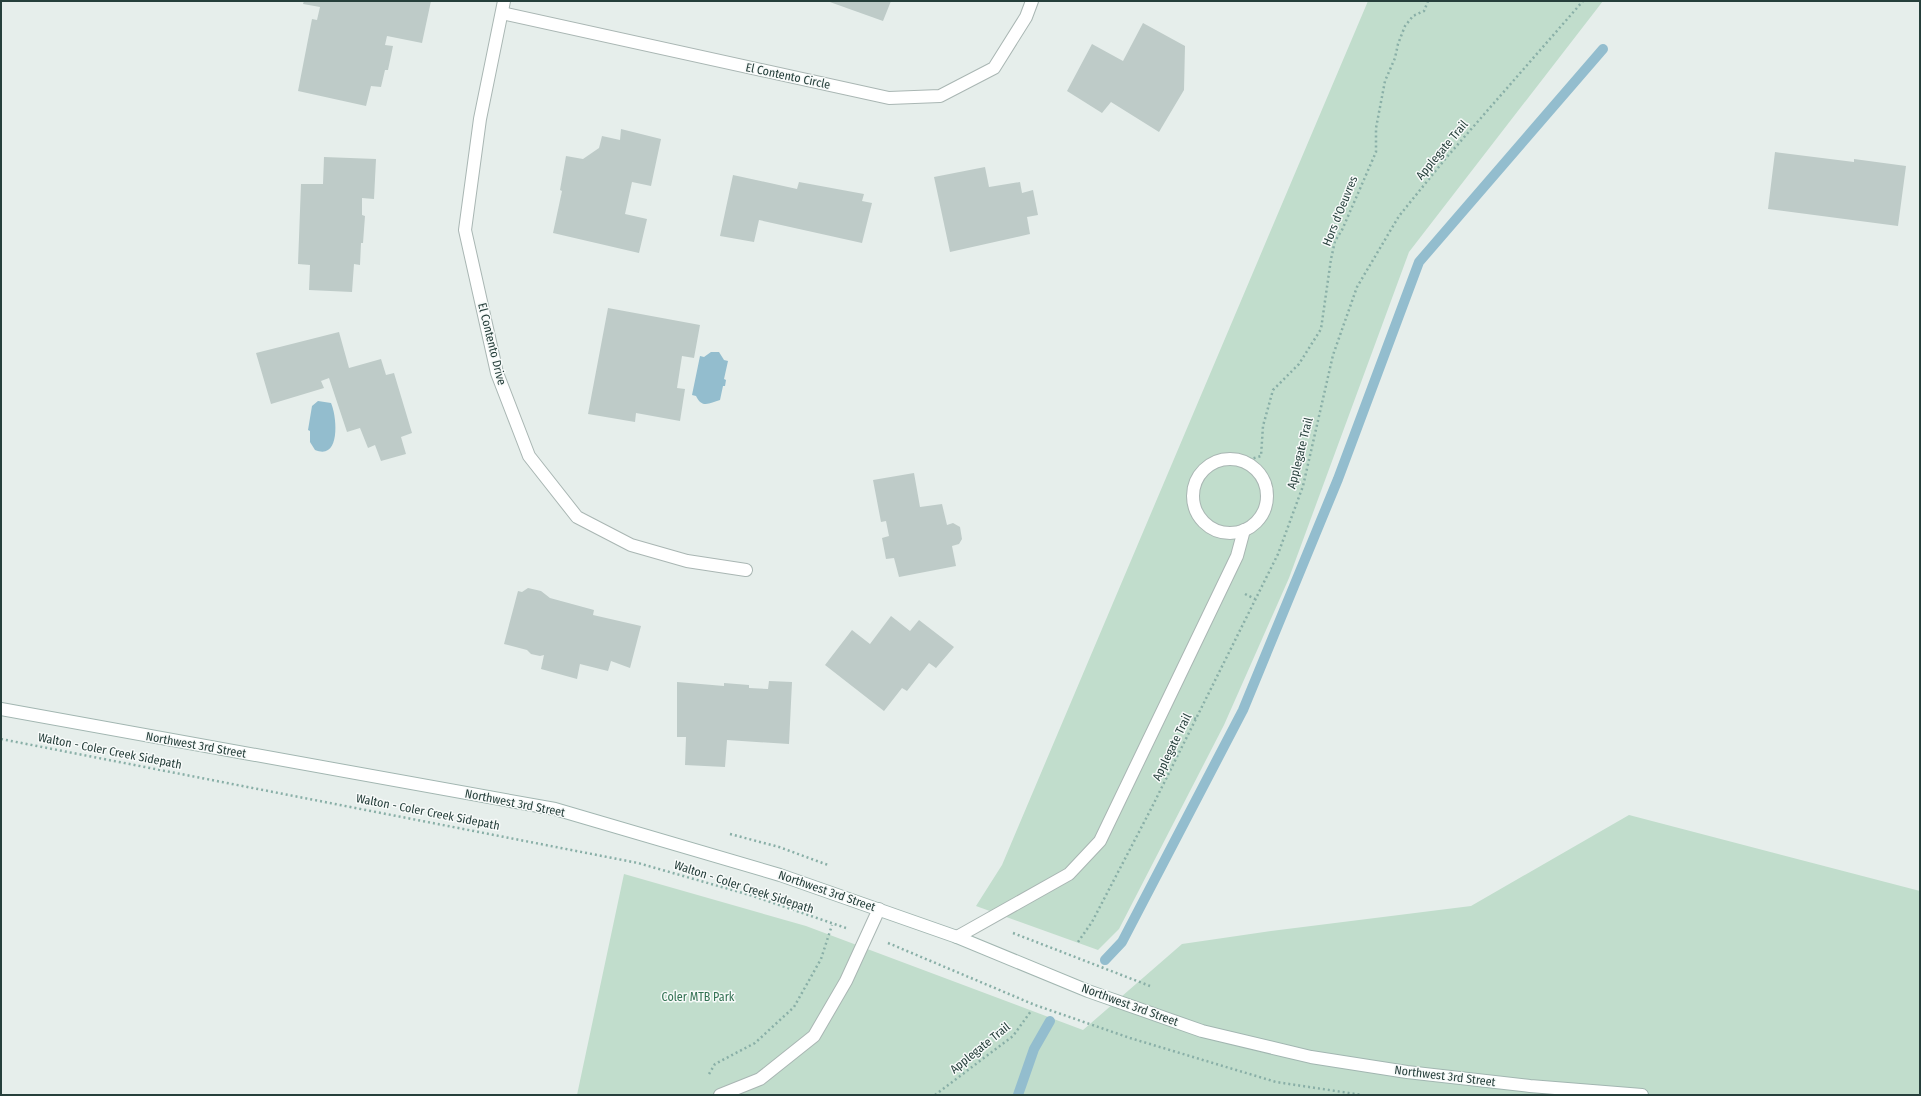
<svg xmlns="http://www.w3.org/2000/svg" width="1921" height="1096" font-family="'Fira Sans Condensed',sans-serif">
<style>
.green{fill:#c1ddcc}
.water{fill:#93bdce}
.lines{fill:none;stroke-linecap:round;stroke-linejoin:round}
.stream{stroke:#93bdce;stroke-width:10}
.building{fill:#becbc8}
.lane-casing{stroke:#a9b6b3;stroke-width:14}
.street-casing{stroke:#a9b6b3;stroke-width:14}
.secondary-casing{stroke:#a2b6b1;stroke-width:14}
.path{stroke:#89afa7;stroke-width:2.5;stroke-dasharray:2 3;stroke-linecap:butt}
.lane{stroke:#fff;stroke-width:12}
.street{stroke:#fff;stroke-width:12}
.secondary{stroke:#fff;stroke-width:12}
.labels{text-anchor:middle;stroke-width:3;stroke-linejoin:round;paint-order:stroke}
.street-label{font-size:12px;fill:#263f3b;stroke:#f7faf9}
.park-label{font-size:12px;fill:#337253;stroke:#f7faf9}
</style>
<rect width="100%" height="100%" fill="#e6eeeb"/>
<g class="green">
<path d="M1368,1H1603L1409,252L1289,578L1224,725L1119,929L1098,950L976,906L1002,865Z"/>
<path d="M1629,815L1920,891V1095H577L624,874L806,926L1083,1030L1182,944L1271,931L1471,906Z"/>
</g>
<g class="water">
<path d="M711,352H719L724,360L728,361L724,379L726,380L725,386H723L720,400C710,403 702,409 696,396L692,395L700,356L704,357Z"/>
<path d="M318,401L331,403C337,416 341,461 315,450L310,442V431L308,430L312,406Z"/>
</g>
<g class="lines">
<g class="stream">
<path d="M1105,960L1122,942L1243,710L1338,479L1419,262L1603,49"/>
<path d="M1018,1095L1034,1049L1050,1021"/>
</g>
</g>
<g class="building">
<path d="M304,1H431L422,43L387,36L385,45L393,46L388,70H385L381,87L371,86L366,106L298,91L312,19L317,20L320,7L303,4Z"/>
<path d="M827,1H891L883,21Z"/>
<path d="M1143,23L1185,46L1184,90L1159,132L1111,102L1102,113L1067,91L1092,44L1123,61Z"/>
<path d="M621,129L661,139L651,186L632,182L625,214L647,219L639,253L553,233L562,191L560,190L566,156L583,159L599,148L602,136L620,140Z"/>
<path d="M1775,152L1854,162V159L1906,166L1898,226L1768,209Z"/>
<path d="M324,157L376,159L374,199L362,198V215L365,216L363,243H361L360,265L354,264L352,292L309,290L310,265L298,264L301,184H323Z"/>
<path d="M985,167L989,187L1020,182L1022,193L1033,190L1038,215L1027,217L1030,234L950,252L934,177Z"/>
<path d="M733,175L797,189L799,182L864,194L862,201L872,203L862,243L759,220L754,242L720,236Z"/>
<path d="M608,308L700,325L694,358L682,356L677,388L685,389L680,421L636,413L635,422L588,414Z"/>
<path d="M339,332L349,368L381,359L386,375L394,373L412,433L401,437L406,454L381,461L375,445L368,448L360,428L347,432L329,378L321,381L324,388L271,404L256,353Z"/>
<path d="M914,473L920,507L942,504L947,525L953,523L960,527L962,539L959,544L952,546L956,566L899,577L894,558L886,559L882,538L889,536L886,521L881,522L873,480Z"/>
<path d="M528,588L541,591L550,598L594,610L593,615L641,626L630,668L611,661L608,671L580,664L577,679L541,669L544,655L540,656L531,654L527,650L504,644L518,591L522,592Z"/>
<path d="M891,616L910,631L919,620L954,647L936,668L929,663L907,691L902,688L884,711L825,665L852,630L870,644Z"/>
<path d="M769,681L792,682L789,744L727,740L725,767L685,765L686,737H677V682L724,686V683L749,685V688L768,689Z"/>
</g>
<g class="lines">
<defs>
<g id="lane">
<circle cx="1230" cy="496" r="37"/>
<path d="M957,937L1069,874L1100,841L1237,556L1244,530"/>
<path d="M720,1095L760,1079L814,1036L846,981L879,909"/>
</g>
<g id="street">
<path d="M504,1L480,119L465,230L497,373L529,456L577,517L631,545L687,561L746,570"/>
<path d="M502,13L889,98L940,96L994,68L1026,17L1032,1"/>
</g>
<path id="secondary" d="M1,709L555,809L780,875L957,937L1088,991L1202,1031L1311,1057L1407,1072L1530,1086L1642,1095"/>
</defs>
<use href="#lane" class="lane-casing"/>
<use href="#street" class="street-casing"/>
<use href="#secondary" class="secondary-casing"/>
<g class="path">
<path d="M1244,461L1261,456L1263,426L1273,390L1299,364L1321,329L1331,259L1335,241L1342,230L1376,152V128L1385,81L1395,58L1398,44L1405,26L1413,16L1424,11L1428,1"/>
<path d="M1245,594L1255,599"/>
<path d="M1185,714L1196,719"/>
<path d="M1,739L638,863L753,896L846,928"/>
<path d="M730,834L779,847L828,865"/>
<path d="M1013,933L1150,986"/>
<path d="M1078,942L1092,922L1152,807L1278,554L1303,486L1333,355L1357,287L1399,216L1446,158L1583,1"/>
<path d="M888,943L1035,1005L1130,1038L1276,1082L1362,1095"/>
<path d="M709,1074L715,1064L755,1043L794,1007L821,959L832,925"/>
<path d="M935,1095L1013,1036L1031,1011"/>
</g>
<use href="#lane" class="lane"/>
<use href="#street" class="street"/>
<use href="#secondary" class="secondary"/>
</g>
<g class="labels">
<g class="street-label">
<text transform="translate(788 76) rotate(12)" y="4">El Contento Circle</text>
<text transform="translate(1442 150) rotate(-50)" y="4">Applegate Trail</text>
<text transform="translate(1340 211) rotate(-68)" y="4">Hors d'Oeuvres</text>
<text transform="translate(492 344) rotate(76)" y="4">El Contento Drive</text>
<text transform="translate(1300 453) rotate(-76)" y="4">Applegate Trail</text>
<text transform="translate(196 745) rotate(10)" y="4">Northwest 3rd Street</text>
<text transform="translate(1172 747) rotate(-64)" y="4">Applegate Trail</text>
<text transform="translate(110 751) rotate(11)" y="4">Walton - Coler Creek Sidepath</text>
<text transform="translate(515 803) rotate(11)" y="4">Northwest 3rd Street</text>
<text transform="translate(428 812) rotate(11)" y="4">Walton - Coler Creek Sidepath</text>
<text transform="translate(744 887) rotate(18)" y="4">Walton - Coler Creek Sidepath</text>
<text transform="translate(827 891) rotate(19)" y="4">Northwest 3rd Street</text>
<text transform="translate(1130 1005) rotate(20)" y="4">Northwest 3rd Street</text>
<text transform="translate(980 1048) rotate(-39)" y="4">Applegate Trail</text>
<text transform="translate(1445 1076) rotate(7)" y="4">Northwest 3rd Street</text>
</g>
<g class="park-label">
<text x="698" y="1001">Coler MTB Park</text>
</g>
</g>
<rect width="1921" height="1096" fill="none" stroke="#263f3b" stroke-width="4"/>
</svg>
